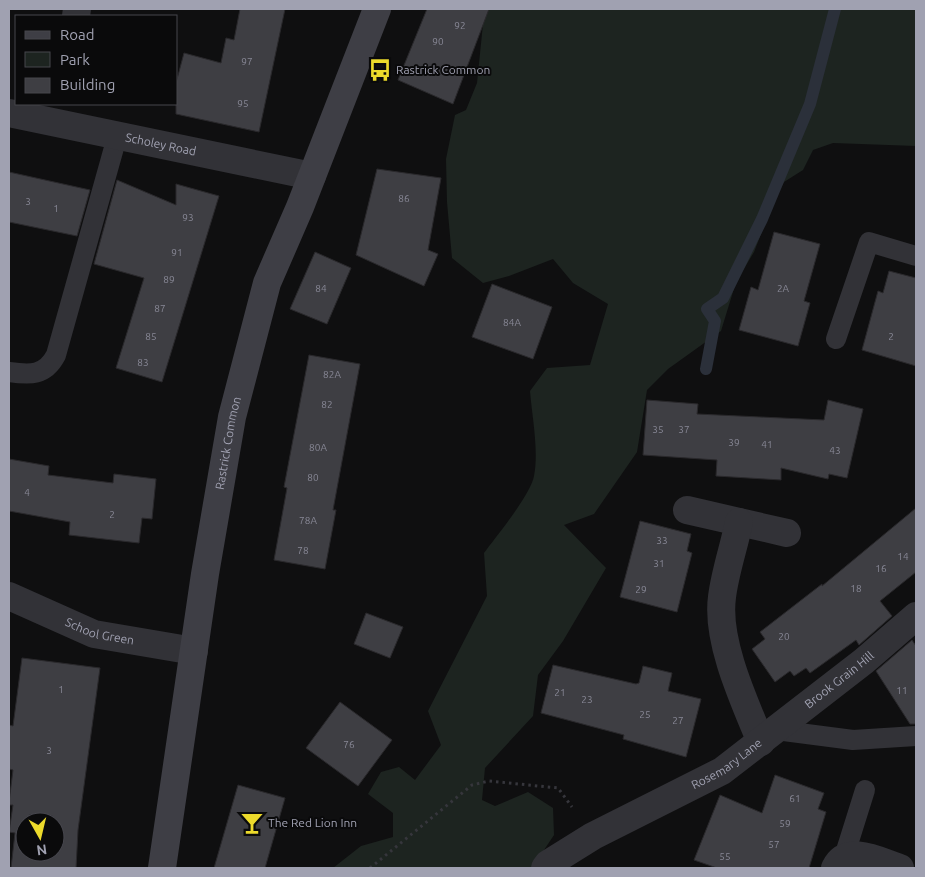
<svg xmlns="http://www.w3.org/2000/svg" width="925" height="877" font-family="Ubuntu,sans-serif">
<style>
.green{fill:#1d2420}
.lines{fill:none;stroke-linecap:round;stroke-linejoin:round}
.stream{stroke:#2b303a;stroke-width:12}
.building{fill:#3e3e43;stroke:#2a292c;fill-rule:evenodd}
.path{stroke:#36363c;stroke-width:3;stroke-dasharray:2.5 4;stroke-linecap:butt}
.lane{stroke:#323237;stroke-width:20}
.street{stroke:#323237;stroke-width:28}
.secondary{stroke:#3e3e45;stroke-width:28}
.labels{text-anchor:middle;stroke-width:4;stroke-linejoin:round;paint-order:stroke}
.number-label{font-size:10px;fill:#888896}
.poi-label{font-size:12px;fill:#a0a1b1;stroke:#0a0a0b;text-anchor:start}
.street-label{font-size:12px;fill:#a0a1b1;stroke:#0a0a0b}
</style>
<rect width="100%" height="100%" fill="#0f0f10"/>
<path class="green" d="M489,9H916V146L833,143L813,150L803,170L784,182L774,201L754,252L736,282L721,331L668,369L647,390L637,452L594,514L564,525L606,568L563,641L538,675L533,716L485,768L482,800L495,806L528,792L553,808L554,835L532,868H333L361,846L393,837V813L368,794L381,772L399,767L415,780L441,745L428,711L487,596L484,553C496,537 531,494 534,476C539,451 532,416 530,391L547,368L590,365L608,304L573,283L553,259L509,276L483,283L452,258L447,202L446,159L455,115L466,110L477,83L483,24Z"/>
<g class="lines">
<path class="stream" d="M706,369L715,321L707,309L723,298L762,219L810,104L835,9"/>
</g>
<g class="building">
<path d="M240,9H285L259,132L176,114V83L184,53L221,63L226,38L234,40Z"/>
<path d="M427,9H489L453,104L398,80Z"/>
<path d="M377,169L441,178L428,250L438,254L424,286L356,255Z"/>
<path d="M9,172L90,190L77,236L9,222Z"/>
<path d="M117,180L176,205V184L219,196L162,382L116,368L144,278L94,264Z"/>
<path d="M774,232L820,244L804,301L810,303L798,346L739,330L751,287L758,290Z"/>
<path d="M315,252L351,268L327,324L290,309Z"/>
<path d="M889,271L916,278V366L862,350L878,291L883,293Z"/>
<path d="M492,284L552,307L533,359L472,337Z"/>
<path d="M309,355L360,364L333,510H336L325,569L274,560L287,488L284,487Z"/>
<path d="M647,400L698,404L697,414L824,420L828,400L863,409L847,478L829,474L828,479L781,468V480L716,476L717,460L643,455Z"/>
<path d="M9,459L49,466L48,475L113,483L114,474L156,479L152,519L142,518L139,543L69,535L70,522L9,511Z"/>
<path d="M916,508V572L880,601L892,616L859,645L856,640L810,673L806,668L794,676L790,671L775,682L752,649L765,639L760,632L822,584V586Z"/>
<path d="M640,521L691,534L687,551L692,553L677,612L620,597Z"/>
<path d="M366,613L403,627L390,658L354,644Z"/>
<path d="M912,640L916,646V724H910L876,671Z"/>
<path d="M22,658L100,668L78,830L76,868H11L15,833L9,832L13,805H9V802L13,770L9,769V725L13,726ZM25,822H55V852H25Z"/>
<path d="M553,665L636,684L639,683L643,666L672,673L668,691L701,699L686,757L623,739L624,735L541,713Z"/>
<path d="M340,702L392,740L358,786L306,748Z"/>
<path d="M775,775L824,793L818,809L826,812L809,868H717L694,860L720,795L762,813Z"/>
<path d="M238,785L285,798L265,868H214Z"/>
</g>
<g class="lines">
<path class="path" d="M370,868L472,785L489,781L558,788L572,807"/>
<g class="lane">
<path d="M836,339L869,242L916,256"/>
<path d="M9,372C30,375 45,376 56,355L117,137"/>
<path d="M776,730L853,740L916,736"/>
<path d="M844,857L865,790"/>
</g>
<g class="street">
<path d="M76,16L77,9"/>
<path id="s1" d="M9,113L312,176"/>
<path d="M687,510L787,533"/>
<path d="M739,522C734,547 725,572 722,597C716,641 744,701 761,742"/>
<path id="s2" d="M9,596L94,634L194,651"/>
<path id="s3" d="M545,868L548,864L593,836L722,771L864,661L916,616"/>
<path d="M835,868C847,843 881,862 900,868"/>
</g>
<path class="secondary" id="s4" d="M162,868L205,574L232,417L267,283L300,207L377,9"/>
</g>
<defs>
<symbol id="bus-bare" viewBox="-9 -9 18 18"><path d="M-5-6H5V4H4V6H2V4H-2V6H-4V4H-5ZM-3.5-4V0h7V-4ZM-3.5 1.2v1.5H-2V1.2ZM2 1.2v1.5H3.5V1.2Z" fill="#ecda2b" stroke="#0a0a0b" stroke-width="2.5" paint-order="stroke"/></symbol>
<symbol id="bar-bare" viewBox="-9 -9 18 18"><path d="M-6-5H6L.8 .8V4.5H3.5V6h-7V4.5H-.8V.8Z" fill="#ecda2b" stroke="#0a0a0b" stroke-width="2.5" paint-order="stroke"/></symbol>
</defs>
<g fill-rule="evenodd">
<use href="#bus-bare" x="364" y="54" width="32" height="32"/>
<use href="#bar-bare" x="236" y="807" width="32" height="32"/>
</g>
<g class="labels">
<g class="number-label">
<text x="460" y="29">92</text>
<text x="438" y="45">90</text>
<text x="247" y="65">97</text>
<text x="243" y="107">95</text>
<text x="404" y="202">86</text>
<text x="28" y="205">3</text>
<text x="56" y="212">1</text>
<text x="188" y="221">93</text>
<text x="177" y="256">91</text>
<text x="169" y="283">89</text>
<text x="321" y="292">84</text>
<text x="783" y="292">2A</text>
<text x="160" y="312">87</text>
<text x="512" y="326">84A</text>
<text x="151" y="340">85</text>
<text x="891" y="340">2</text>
<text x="143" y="366">83</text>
<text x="332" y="378">82A</text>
<text x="327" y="408">82</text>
<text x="658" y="433">35</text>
<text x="684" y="433">37</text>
<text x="734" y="446">39</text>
<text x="767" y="448">41</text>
<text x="318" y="451">80A</text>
<text x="835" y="454">43</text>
<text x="313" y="481">80</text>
<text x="27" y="496">4</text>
<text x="112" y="518">2</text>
<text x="308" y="524">78A</text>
<text x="662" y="544">33</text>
<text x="303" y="554">78</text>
<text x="903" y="560">14</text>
<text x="659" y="567">31</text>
<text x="881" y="572">16</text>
<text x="856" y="592">18</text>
<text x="641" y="593">29</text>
<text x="784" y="640">20</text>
<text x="61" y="693">1</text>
<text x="902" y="694">11</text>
<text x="560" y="696">21</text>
<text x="587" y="703">23</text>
<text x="645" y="718">25</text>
<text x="678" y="724">27</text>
<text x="349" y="748">76</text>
<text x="49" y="754">3</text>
<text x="795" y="802">61</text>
<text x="785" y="827">59</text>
<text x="774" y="848">57</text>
<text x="725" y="860">55</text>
</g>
<g class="poi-label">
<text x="396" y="74">Rastrick Common</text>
<text x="268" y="827">The Red Lion Inn</text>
</g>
<g class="street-label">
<text dy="4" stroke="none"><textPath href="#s1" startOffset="155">Scholey Road</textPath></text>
<text dy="4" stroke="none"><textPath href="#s4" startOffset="430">Rastrick Common</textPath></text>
<text dy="4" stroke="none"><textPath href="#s2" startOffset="98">School Green</textPath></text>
<text dy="4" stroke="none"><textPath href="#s3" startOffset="351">Brook Grain Hill</textPath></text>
<text dy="4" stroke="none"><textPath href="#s3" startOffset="210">Rosemary Lane</textPath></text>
</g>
</g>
<rect width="925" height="877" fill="none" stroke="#a0a1b1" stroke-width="20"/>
<rect x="15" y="15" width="162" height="90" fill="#0a0a0b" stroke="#46464d"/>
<rect x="25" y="31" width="25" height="8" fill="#3e3e45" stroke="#46464d"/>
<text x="60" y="40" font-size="15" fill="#a0a1b1">Road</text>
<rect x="25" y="52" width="25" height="15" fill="#1d2420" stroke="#46464d"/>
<text x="60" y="65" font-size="15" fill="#a0a1b1">Park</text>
<rect x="25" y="78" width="25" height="15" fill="#3e3e43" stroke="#46464d"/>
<text x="60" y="90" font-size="15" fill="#a0a1b1">Building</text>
<g transform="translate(40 837) rotate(172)"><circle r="24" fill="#0a0a0b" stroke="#46464d"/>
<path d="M0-4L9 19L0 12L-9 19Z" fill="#ecda2b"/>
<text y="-8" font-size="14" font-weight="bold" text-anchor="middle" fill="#a0a1b1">N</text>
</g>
</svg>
